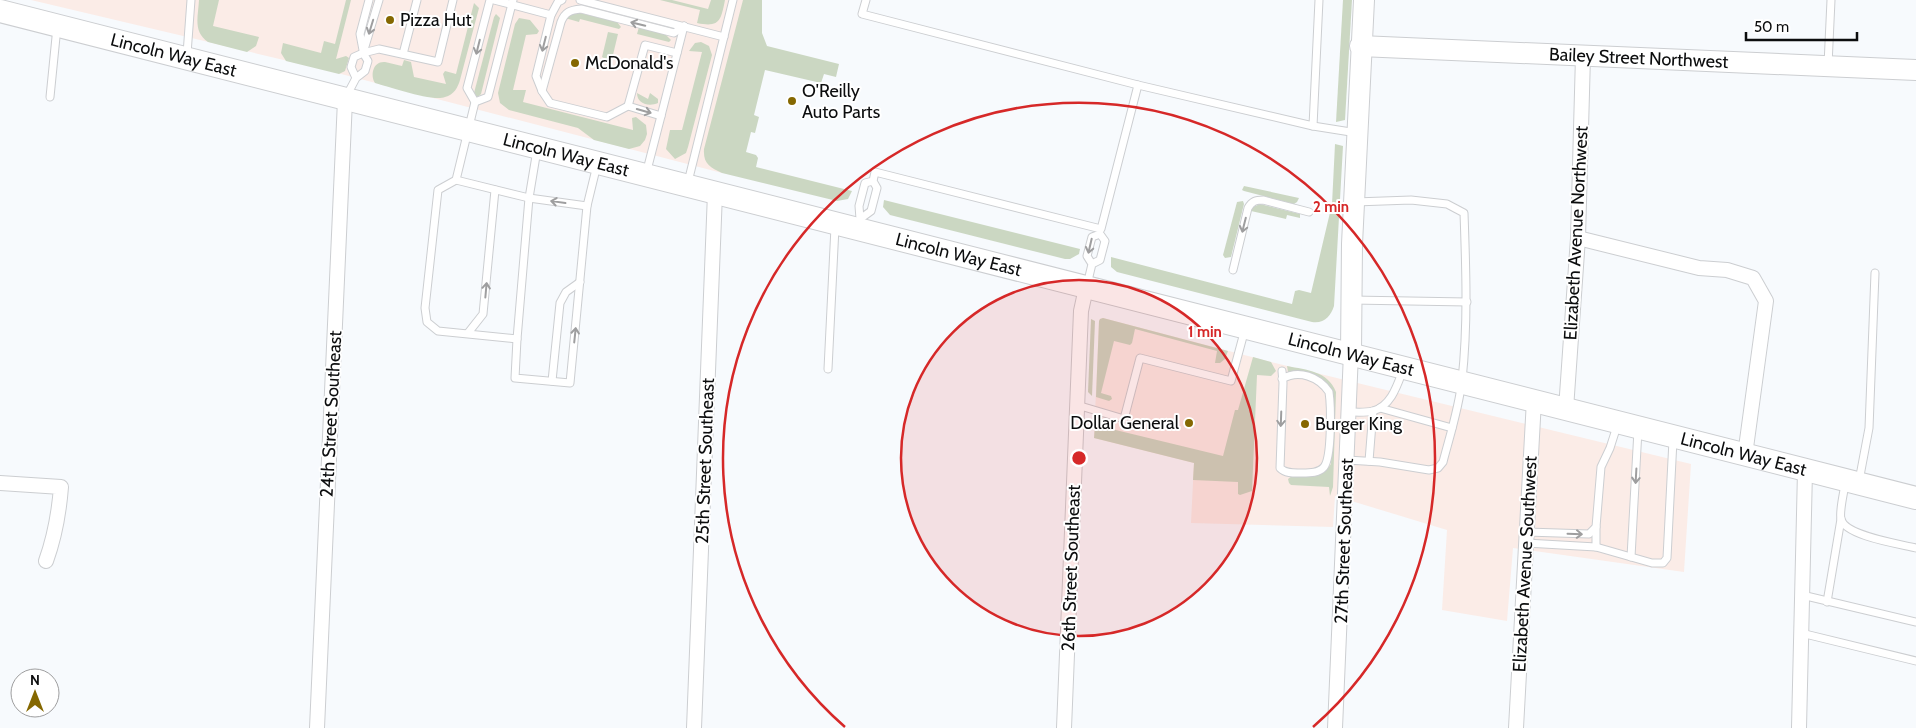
<svg xmlns="http://www.w3.org/2000/svg" width="1916" height="728" font-family="Cabin,sans-serif">
<style>
.commercial{fill:#fbece7}
.green{fill:#cbd7c2}
.lines{fill:none;stroke-linecap:round;stroke-linejoin:round}
.lane-casing{stroke:#ccced1;stroke-width:9}
.street-casing{stroke:#ccced1;stroke-width:16}
.secondary-casing{stroke:#ccced1;stroke-width:22}
.primary-casing{stroke:#ccced1;stroke-width:24}
.lane{stroke:#fff;stroke-width:7}
.street{stroke:#fff;stroke-width:14}
.secondary{stroke:#fff;stroke-width:20}
.primary{stroke:#fff;stroke-width:22}
.oneway{stroke:#9e9e9f}
.ring{fill:none;stroke:#d62828;stroke-width:2.5}
.poi-dot{fill:#856801;stroke:#fff;stroke-width:2}
.labels{text-anchor:middle;stroke-width:4;stroke-linejoin:round;paint-order:stroke}
.poi-label{font-size:18px;fill:#0c0d0e;stroke:#fff;text-anchor:start}
.street-label{font-size:18px;fill:#0c0d0e;stroke:#fff}
.centre{fill:#d62828;stroke:#fff;stroke-width:2.5}
.ring-label{font-size:15px;text-anchor:middle;font-weight:bold;fill:#d62828;stroke:#fff;stroke-width:4;stroke-linejoin:round;paint-order:stroke}
</style>
<rect width="100%" height="100%" fill="#f7fafd"/>
<g class="commercial">
<path d="M31,0H762V33L722,173L322,69Z"/>
<path d="M1103,318L1271,362L1691,464L1684,572L1513,548L1507,621L1442,610L1447,530L1335,496L1333,527L1191,523L1194,463L1094,438L1099,321L1100,319Z"/>
</g>
<g class="green">
<path d="M199,0H219L213,26L259,37L256,46L247,52L208,42C193,32 198,17 199,0Z"/>
<path d="M346,0H351L336,59L346,56L349,58L345,71L339,74L286,61L281,53L283,43L321,53L324,41L335,44Z"/>
<path d="M660,0H672L708,9L711,0H725C721,20 720,28 697,23L700,10Z"/>
<path d="M743,0H762V33L767,46L839,64L836,77L824,74L821,83L765,70L754,115L759,117L755,133L751,132L746,152L756,155L758,158L756,167L852,191L848,199L837,201L722,173C710,167 703,164 704,149Z"/>
<path d="M1343,0H1352L1345,120L1336,122Z"/>
<path d="M474,3L479,8L460,80C458,87 454,95 445,97C433,102 390,87 375,83C370,75 373,61 385,62C391,63 396,65 402,66L404,60L411,62L414,77L446,84L443,74L445,71L456,74Z"/>
<path d="M576,12L617,22L621,27L619,29L580,19L579,22L565,18Z"/>
<path d="M496,14L500,18L481,94L478,97L476,96L474,93L494,17Z"/>
<path d="M519,18L530,20L539,31L537,34L526,35L513,90H526L523,102L633,130L632,118L636,117L646,125L647,134L645,140L640,146L629,149L594,140L578,128L509,110L500,103L498,93L515,24Z"/>
<path d="M639,27L665,34L671,40L669,42L637,34Z"/>
<path d="M608,32L618,34L612,59L609,61L602,57Z"/>
<path d="M701,42L709,46L712,55L688,147L686,153L675,159L666,149L670,130H682L702,52L689,51L695,43Z"/>
<path d="M637,93L648,99L650,93L658,99V103C649,107 637,104 637,93Z"/>
<path d="M1335,144L1343,146L1334,306C1331,316 1324,324 1312,322L1117,272L1111,267V257L1292,304L1295,291L1299,290L1311,293L1332,204Z"/>
<path d="M1244,186L1299,198L1297,202L1294,204L1244,191L1242,190Z"/>
<path d="M884,200L1080,249L1079,254L1070,259H1065L890,215L883,207Z"/>
<path d="M1243,201L1244,204L1231,257L1225,258L1223,255L1237,202Z"/>
<path d="M1260,204L1300,214V218L1287,215L1286,219L1251,211L1253,207Z"/>
<path d="M1103,318L1228,351L1225,359L1220,363H1215L1217,351L1135,329L1132,343L1130,345L1114,341L1101,393L1111,396L1112,399L1109,401L1096,397L1099,321L1100,319Z"/>
<path d="M1091,319L1095,321L1092,396L1088,392Z"/>
<path d="M1253,357L1271,362L1276,371L1271,376L1257,375L1252,491L1240,495L1238,494V482L1193,480L1194,463L1094,438L1095,425L1223,456L1235,410H1238Z"/>
<path d="M1287,366C1307,370 1328,371 1336,392L1333,487L1330,496L1329,487L1291,485L1289,483L1288,479C1298,469 1317,486 1331,464L1333,392C1323,376 1308,369 1288,372Z"/>
</g>
<g class="lines">
<defs>
<g id="lane">
<path d="M490,0L467,88L475,102L456,180L438,190L425,308L427,322L438,331L517,339L529,198L537,150"/>
<path d="M494,0L551,15"/>
<path d="M562,0L558,2L551,15L536,76L542,91L550,103L607,117L628,106L661,116L684,26"/>
<path d="M580,0L724,37"/>
<path d="M866,0L862,14L1138,85L1313,126L1319,0"/>
<path d="M363,50L360,34L369,0"/>
<path d="M363,53L379,49L438,62L453,0"/>
<path d="M363,53L379,0"/>
<path d="M187,54L191,0"/>
<path d="M403,54L417,0"/>
<path d="M1828,65L1831,0"/>
<path d="M542,91L561,22C565,12 570,10 581,9L674,33L684,26"/>
<path d="M347,95L356,78L365,71L368,61L363,53L354,57L351,67L356,78"/>
<path d="M50,97L57,27"/>
<path d="M475,102L488,97L513,0"/>
<path d="M628,106L645,45L677,53"/>
<path d="M1313,126L1357,133"/>
<path d="M646,174L661,116"/>
<path d="M456,180L529,198L587,206"/>
<path d="M873,181L865,183L859,206L860,219L871,211L877,188L873,181L875,172L1101,229L1138,85"/>
<path d="M688,182L733,0"/>
<path d="M1233,270L1248,208C1252,201 1256,200 1263,200L1309,212"/>
<path d="M1087,285L1092,264L1087,256L1092,237L1100,234L1105,241L1100,260L1092,264"/>
<path d="M1352,300L1467,302"/>
<path d="M468,333L483,314L495,190"/>
<path d="M517,339L515,378L570,383L587,206L597,165"/>
<path d="M828,369L835,227"/>
<path d="M1282,371L1283,383L1280,468C1286,474 1295,473 1302,473C1310,473 1319,473 1324,467C1332,457 1331,405 1329,392C1319,377 1299,369 1282,379"/>
<path d="M552,381L560,303L566,292L580,282"/>
<path d="M1077,405L1124,419L1140,358L1231,381L1245,329"/>
<path d="M1380,408L1452,428"/>
<path d="M1348,412C1356,412 1365,413 1373,411C1391,406 1397,386 1403,370"/>
<path d="M1347,460L1380,462L1429,470L1438,468L1443,462C1450,435 1459,408 1462,380C1468,325 1466,269 1464,213L1447,204L1411,200L1355,202"/>
<path d="M1369,461L1373,411"/>
<path d="M1859,481L1869,428L1875,273"/>
<path d="M1845,484C1844,492 1839,512 1841,519C1845,536 1900,544 1916,548"/>
<path d="M1527,532L1589,534L1596,527L1601,467L1610,448L1617,426"/>
<path d="M1526,543L1596,547L1652,563H1663L1667,558L1673,440"/>
<path d="M1596,547V527"/>
<path d="M1631,557L1638,430"/>
<path d="M1802,595L1916,622"/>
<path d="M1827,602L1841,519"/>
<path d="M1801,633L1916,661"/>
</g>
<g id="street">
<path d="M1578,238L1699,268L1727,270L1753,278L1766,301L1745,455"/>
<path d="M1566,409L1578,238L1583,56"/>
<path d="M0,483L61,487C59,513 55,536 46,561"/>
<path d="M317,728L345,100"/>
<path d="M694,728L715,193"/>
<path d="M1064,728L1081,311L1086,288"/>
<path d="M1335,728L1351,353"/>
<path d="M1516,728L1534,400"/>
<path d="M1799,728L1805,471"/>
</g>
<g id="secondary">
<path id="s1" d="M1360,46L1916,70"/>
<path d="M1351,353L1352,244L1364,0"/>
</g>
<g id="primary">
<path id="s2" d="M0,11L1916,498"/>
</g>
</defs>
<use href="#lane" class="lane-casing"/>
<use href="#street" class="street-casing"/>
<use href="#secondary" class="secondary-casing"/>
<use href="#primary" class="primary-casing"/>
<use href="#lane" class="lane"/>
<use href="#street" class="street"/>
<use href="#secondary" class="secondary"/>
<use href="#primary" class="primary"/>
</g>
<defs><path id="oneway-shaft" d="M-6 0H5M1.5-3L5.5 0L1.5 3" fill="none" stroke-width="1.6" stroke-linecap="round" stroke-linejoin="round" transform="scale(1.25)"/></defs>
<g class="oneway">
<use href="#oneway-shaft" transform="translate(638 24) rotate(-166)"/>
<use href="#oneway-shaft" transform="translate(371 27) rotate(107)"/>
<use href="#oneway-shaft" transform="translate(544 44) rotate(104)"/>
<use href="#oneway-shaft" transform="translate(478 47) rotate(104)"/>
<use href="#oneway-shaft" transform="translate(644 111) rotate(16)"/>
<use href="#oneway-shaft" transform="translate(558 202) rotate(-172)"/>
<use href="#oneway-shaft" transform="translate(1244 225) rotate(104)"/>
<use href="#oneway-shaft" transform="translate(1090 246) rotate(103)"/>
<use href="#oneway-shaft" transform="translate(486 290) rotate(-85)"/>
<use href="#oneway-shaft" transform="translate(575 335) rotate(-84)"/>
<use href="#oneway-shaft" transform="translate(1281 419) rotate(92)"/>
<use href="#oneway-shaft" transform="translate(1636 476) rotate(93)"/>
<use href="#oneway-shaft" transform="translate(1575 534) rotate(2)"/>
</g>
<circle cx="1079" cy="458" r="178" fill="#d62828" fill-opacity=".12"/>
<g class="ring">
<circle cx="1079" cy="458" r="178"/>
<path d="M845 727A356 356 0 1 1 1313 727"/>
</g>
<g class="poi-dot">
<circle cx="390" cy="20" r="5"/>
<circle cx="575" cy="63" r="5"/>
<circle cx="792" cy="101" r="5"/>
<circle cx="1189" cy="423" r="5"/>
<circle cx="1305" cy="424" r="5"/>
</g>
<g class="labels">
<g class="poi-label">
<text x="400" y="26">Pizza Hut</text>
<text x="585" y="69">McDonald's</text>
<text x="802" y="97">O'Reilly<tspan x="802" dy="21">Auto Parts</tspan></text>
<text x="1179" y="429" text-anchor="end">Dollar General</text>
<text x="1315" y="430">Burger King</text>
</g>
<g class="street-label">
<text dy="6" stroke="none"><textPath href="#s2" startOffset="179">Lincoln Way East</textPath></text>
<text dy="6" stroke="none"><textPath href="#s1" startOffset="279">Bailey Street Northwest</textPath></text>
<text dy="6" stroke="none"><textPath href="#s2" startOffset="584">Lincoln Way East</textPath></text>
<text transform="translate(1576 233) rotate(-87)" y="6">Elizabeth Avenue Northwest</text>
<text dy="6" stroke="none"><textPath href="#s2" startOffset="989">Lincoln Way East</textPath></text>
<text dy="6" stroke="none"><textPath href="#s2" startOffset="1394">Lincoln Way East</textPath></text>
<text transform="translate(331 414) rotate(-87)" y="6">24th Street Southeast</text>
<text dy="6" stroke="none"><textPath href="#s2" startOffset="1799">Lincoln Way East</textPath></text>
<text transform="translate(705 461) rotate(-88)" y="6">25th Street Southeast</text>
<text transform="translate(1344 541) rotate(-88)" y="6">27th Street Southeast</text>
<text transform="translate(1525 564) rotate(-87)" y="6">Elizabeth Avenue Southwest</text>
<text transform="translate(1071 568) rotate(-88)" y="6">26th Street Southeast</text>
</g>
</g>
<circle cx="1079" cy="458" r="8" class="centre"/>
<g class="ring-label">
<text x="1331" y="212">2 min</text>
<text x="1205" y="337">1 min</text>
</g>
<g transform="translate(35 693)"><circle r="24" fill="#ffffff" stroke="#9e9e9f"/>
<path d="M0-4L9 19L0 12L-9 19Z" fill="#856801"/>
<text y="-8" font-size="14" font-weight="bold" text-anchor="middle" fill="#0c0d0e">N</text>
</g>
<path d="M1746 32v8h111v-8" fill="none" stroke="#0c0d0e" stroke-width="2.5"/>
<text x="1754" y="32" font-size="15" fill="#0c0d0e" stroke="#ffffff" stroke-width="4" paint-order="stroke">50 m</text>
</svg>
